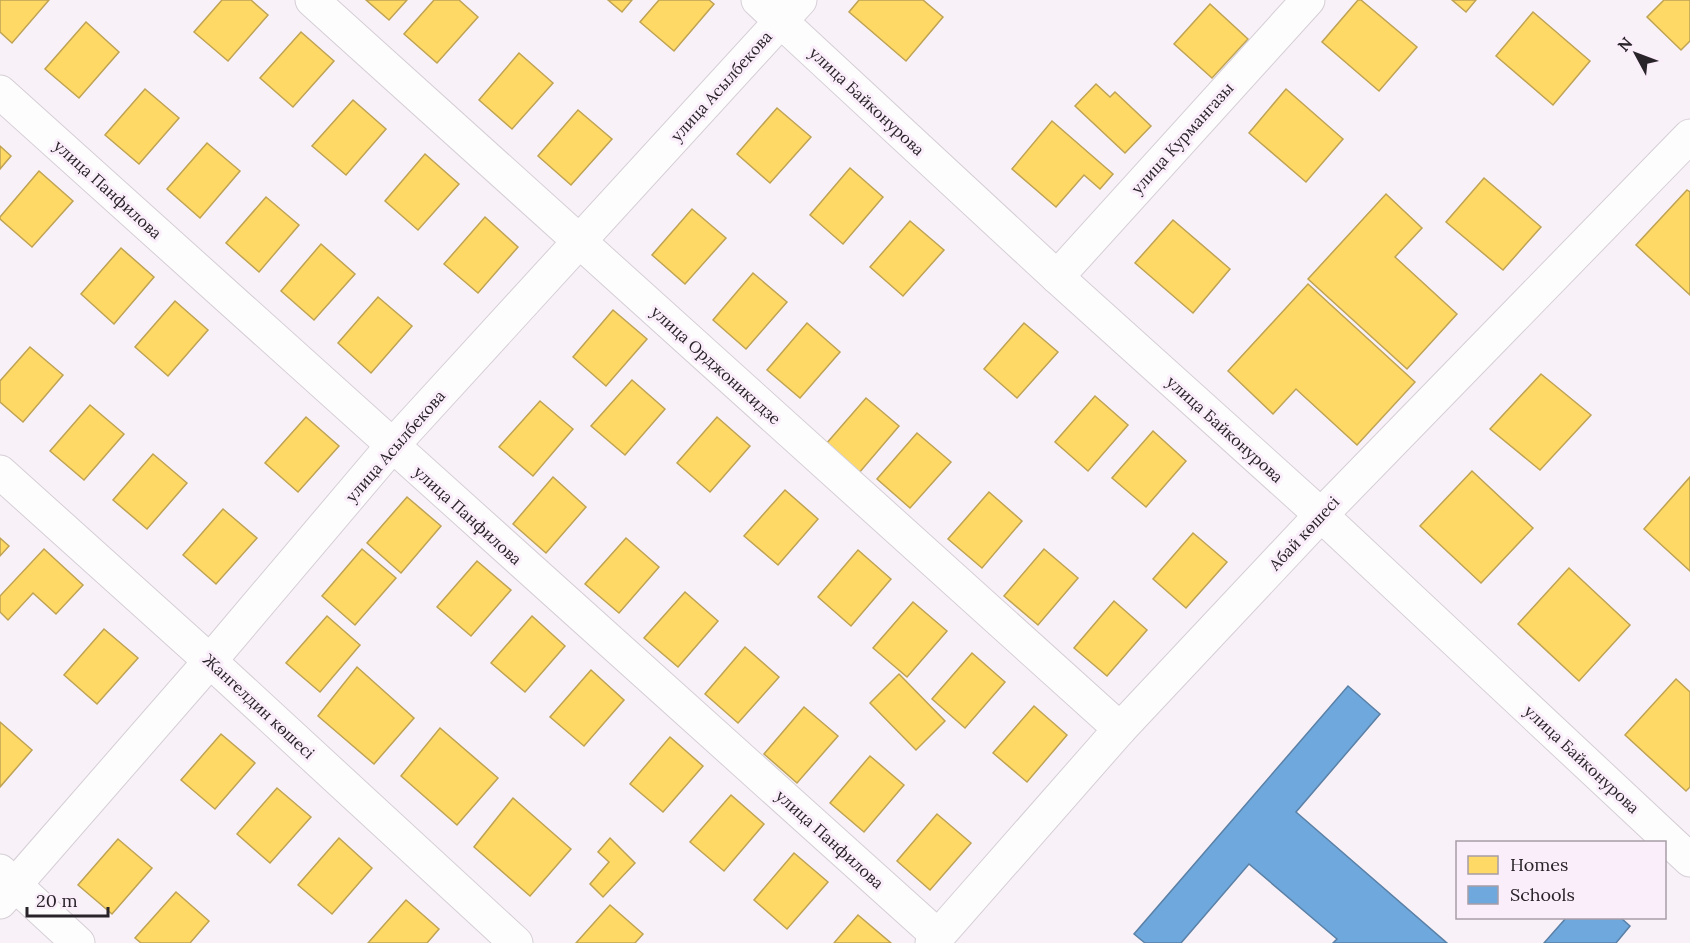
<svg xmlns="http://www.w3.org/2000/svg" width="1690" height="943" font-family="Lora,serif">
<style>
.homes{fill:#ffd966;stroke:#bfa354;stroke-width:1.5}
.schools{fill:#6fa8dc;stroke:#5a80a6;stroke-width:1.5}
.lines{fill:none;stroke-linecap:round;stroke-linejoin:round}
.street-casing{stroke:#d5cfd5;stroke-width:35}
.secondary-casing{stroke:#d5cfd5;stroke-width:35}
.street{stroke:#fefdfe;stroke-width:33}
.secondary{stroke:#fefdfe;stroke-width:33}
.labels{text-anchor:middle;stroke-width:6;stroke-linejoin:round;paint-order:stroke}
.street-label{font-size:16px;fill:#292429;stroke:#fbeefb}
</style>
<rect width="100%" height="100%" fill="#f8f1f8"/>
<g class="homes">
<path d="M0,0H49L12,43L0,32Z"/>
<path d="M222,0H251L268,15L228,61L194,32Z"/>
<path d="M366,0H407L389,20Z"/>
<path d="M434,0H459L478,17L437,63L404,34Z"/>
<path d="M608,0H632L622,12Z"/>
<path d="M659,0H709L714,4L674,51L640,22Z"/>
<path d="M859,0H923L943,17L906,61L849,12Z"/>
<path d="M1358,0H1361L1417,47L1379,91L1322,42Z"/>
<path d="M1452,0H1476L1466,12Z"/>
<path d="M1664,0H1690V41L1681,50L1647,17Z"/>
<path d="M1210,4L1248,39L1212,78L1174,44Z"/>
<path d="M1533,12L1590,61L1553,105L1496,56Z"/>
<path d="M86,22L119,52L79,98L45,69Z"/>
<path d="M301,32L334,61L293,107L260,78Z"/>
<path d="M519,53L553,83L512,129L479,100Z"/>
<path d="M1096,84L1110,97L1115,92L1151,126L1125,153L1075,106Z"/>
<path d="M145,89L179,118L139,164L105,135Z"/>
<path d="M1286,89L1343,139L1306,182L1249,133Z"/>
<path d="M353,100L386,129L346,175L312,146Z"/>
<path d="M777,108L811,137L770,183L737,154Z"/>
<path d="M578,110L612,139L571,185L538,156Z"/>
<path d="M1052,121L1113,174L1100,189L1084,175L1056,207L1012,169Z"/>
<path d="M207,143L240,171L200,218L167,189Z"/>
<path d="M0,146L11,156L0,169Z"/>
<path d="M425,154L459,184L418,230L385,201Z"/>
<path d="M850,168L883,197L843,244L810,215Z"/>
<path d="M39,171L73,201L32,247L0,219V217Z"/>
<path d="M1484,178L1541,227L1503,270L1446,222Z"/>
<path d="M1687,190L1690,192V295L1636,245Z"/>
<path d="M1386,194L1422,228L1395,257L1457,314L1407,369L1308,279Z"/>
<path d="M266,197L299,225L259,272L226,243Z"/>
<path d="M692,209L726,238L685,284L652,255Z"/>
<path d="M485,217L518,247L478,293L444,264Z"/>
<path d="M1173,220L1230,269L1193,313L1135,263Z"/>
<path d="M910,221L944,250L903,296L870,267Z"/>
<path d="M321,244L355,274L314,320L281,291Z"/>
<path d="M121,248L154,277L114,324L81,294Z"/>
<path d="M753,273L787,302L746,349L713,320Z"/>
<path d="M1308,284L1415,382L1357,445L1296,389L1273,414L1228,371Z"/>
<path d="M378,297L412,326L371,373L338,343Z"/>
<path d="M175,301L208,330L168,376L135,347Z"/>
<path d="M613,310L647,339L606,386L573,357Z"/>
<path d="M807,323L840,352L800,398L767,370Z"/>
<path d="M1024,323L1058,352L1017,398L984,369Z"/>
<path d="M30,347L63,375L23,422L0,402V381Z"/>
<path d="M1541,374L1591,415L1540,470L1490,429Z"/>
<path d="M632,380L665,409L625,455L591,426Z"/>
<path d="M1095,396L1128,425L1088,471L1055,442Z"/>
<path d="M866,398L899,426L859,473L826,444Z"/>
<path d="M540,401L573,429L533,476L499,447Z"/>
<path d="M90,405L124,434L84,480L50,451Z"/>
<path d="M306,417L339,446L298,492L265,463Z"/>
<path d="M717,417L750,446L710,492L677,463Z"/>
<path d="M1153,431L1186,461L1146,507L1112,478Z"/>
<path d="M917,433L951,462L910,508L877,479Z"/>
<path d="M153,454L187,483L147,529L113,500Z"/>
<path d="M1472,471L1533,528L1481,583L1420,526Z"/>
<path d="M553,477L586,507L546,553L513,524Z"/>
<path d="M1690,477V571L1644,529Z"/>
<path d="M785,490L818,519L778,565L744,536Z"/>
<path d="M989,492L1022,521L982,568L948,539Z"/>
<path d="M407,497L441,526L401,573L367,543Z"/>
<path d="M223,509L257,538L216,584L183,555Z"/>
<path d="M1193,533L1227,562L1186,608L1153,579Z"/>
<path d="M0,538L9,546L0,556Z"/>
<path d="M626,538L659,567L619,613L585,584Z"/>
<path d="M44,549L83,585L56,614L33,593L8,620L0,612V596Z"/>
<path d="M362,549L396,578L355,625L322,596Z"/>
<path d="M1044,549L1078,578L1038,625L1004,596Z"/>
<path d="M858,550L891,579L851,626L818,597Z"/>
<path d="M477,561L511,590L471,636L437,607Z"/>
<path d="M1569,568L1630,625L1579,681L1518,624Z"/>
<path d="M685,592L718,621L678,667L644,638Z"/>
<path d="M1114,601L1147,630L1107,676L1074,648Z"/>
<path d="M913,602L947,631L907,677L873,648Z"/>
<path d="M327,616L360,645L320,692L286,663Z"/>
<path d="M532,616L565,646L525,692L491,663Z"/>
<path d="M104,629L138,658L97,704L64,675Z"/>
<path d="M745,647L779,677L738,723L705,694Z"/>
<path d="M972,653L1005,682L965,728L932,699Z"/>
<path d="M357,667L414,718L374,764L318,716Z"/>
<path d="M591,670L624,700L584,746L550,717Z"/>
<path d="M899,674L945,721L916,750L870,703Z"/>
<path d="M1676,679L1690,692V787L1686,791L1625,735Z"/>
<path d="M1034,706L1067,735L1027,782L993,753Z"/>
<path d="M804,707L838,736L797,783L764,754Z"/>
<path d="M0,722L32,750L0,787Z"/>
<path d="M440,728L498,778L457,825L401,776Z"/>
<path d="M221,734L255,763L215,809L181,780Z"/>
<path d="M670,737L703,766L663,812L630,784Z"/>
<path d="M870,756L904,785L864,832L830,803Z"/>
<path d="M277,788L311,817L270,863L237,834Z"/>
<path d="M731,795L764,824L724,871L690,842Z"/>
<path d="M513,798L571,849L530,896L474,847Z"/>
<path d="M937,814L971,843L930,890L897,861Z"/>
<path d="M339,838L372,868L332,914L298,885Z"/>
<path d="M610,838L635,863L603,897L590,884L609,862L598,852Z"/>
<path d="M118,839L152,868L112,914L78,885Z"/>
<path d="M794,853L828,882L787,929L754,900Z"/>
<path d="M176,892L209,921L190,943H141L135,938Z"/>
<path d="M406,900L439,929L427,943H368Z"/>
<path d="M610,905L643,934L635,943H576Z"/>
<path d="M858,915L891,943H834Z"/>
</g>
<g class="schools">
<path d="M1348,686L1380,714L1296,812L1447,943H1333L1337,939L1249,864L1181,943H1145L1134,934Z"/>
<path d="M1566,918H1621L1630,926L1616,943H1544Z"/>
</g>
<g class="lines">
<defs>
<g id="street">
<path d="M312,0L1120,729"/>
<path d="M758,0L1057,277L1321,515L1690,860"/>
<path d="M0,92L938,936"/>
<path d="M1057,277L1308,0"/>
<path d="M0,472L210,661L516,943"/>
<path d="M0,871L78,943"/>
<path d="M0,902L210,661L392,446L800,0"/>
</g>
<path id="secondary" d="M932,943L1120,729L1321,515L1690,136"/>
</defs>
<use href="#street" class="street-casing"/>
<use href="#secondary" class="secondary-casing"/>
<use href="#street" class="street"/>
<use href="#secondary" class="secondary"/>
</g>
<g class="labels">
<g class="street-label">
<text transform="translate(721 86) rotate(-48)" y="6">улица Асылбекова</text>
<text transform="translate(867 101) rotate(43)" y="6">улица Байконурова</text>
<text transform="translate(1182 138) rotate(-48)" y="6">улица Курмангазы</text>
<text transform="translate(108 189) rotate(42)" y="6">улица Панфилова</text>
<text transform="translate(716 365) rotate(42)" y="6">улица Орджоникидзе</text>
<text transform="translate(1225 429) rotate(42)" y="6">улица Байконурова</text>
<text transform="translate(395 446) rotate(-49)" y="6">улица Асылбекова</text>
<text transform="translate(468 515) rotate(42)" y="6">улица Панфилова</text>
<text transform="translate(1304 533) rotate(-47)" y="6">Абай көшесі</text>
<text transform="translate(259 706) rotate(43)" y="6">Жангелдин көшесі</text>
<text transform="translate(1582 759) rotate(43)" y="6">улица Байконурова</text>
<text transform="translate(830 839) rotate(42)" y="6">улица Панфилова</text>
</g>
</g>
<rect x="1456" y="841" width="210" height="78" fill="#fbeefb" stroke="#a79da7" stroke-width="1.5"/>
<rect x="1468" y="856" width="30" height="18" fill="#ffd966" stroke="#a79da7" stroke-width="1.5"/>
<text x="1510" y="871" font-size="18" fill="#292429">Homes</text>
<rect x="1468" y="886" width="30" height="18" fill="#6fa8dc" stroke="#a79da7" stroke-width="1.5"/>
<text x="1510" y="901" font-size="18" fill="#292429">Schools</text>
<g transform="translate(1636 54) rotate(311)" stroke="#fbeefb" stroke-width="4.5" paint-order="stroke">
<path d="M0-4.5L10 22L0 15L-10 22Z" fill="#292429"/>
<text y="-9" font-size="16" font-weight="bold" text-anchor="middle" fill="#292429">N</text>
</g>
<path d="M27 907v9h81v-9" fill="none" stroke="#292429" stroke-width="3"/>
<text x="36" y="907" font-size="18" fill="#292429" stroke="#fbeefb" stroke-width="4.5" paint-order="stroke">20 m</text>
</svg>
